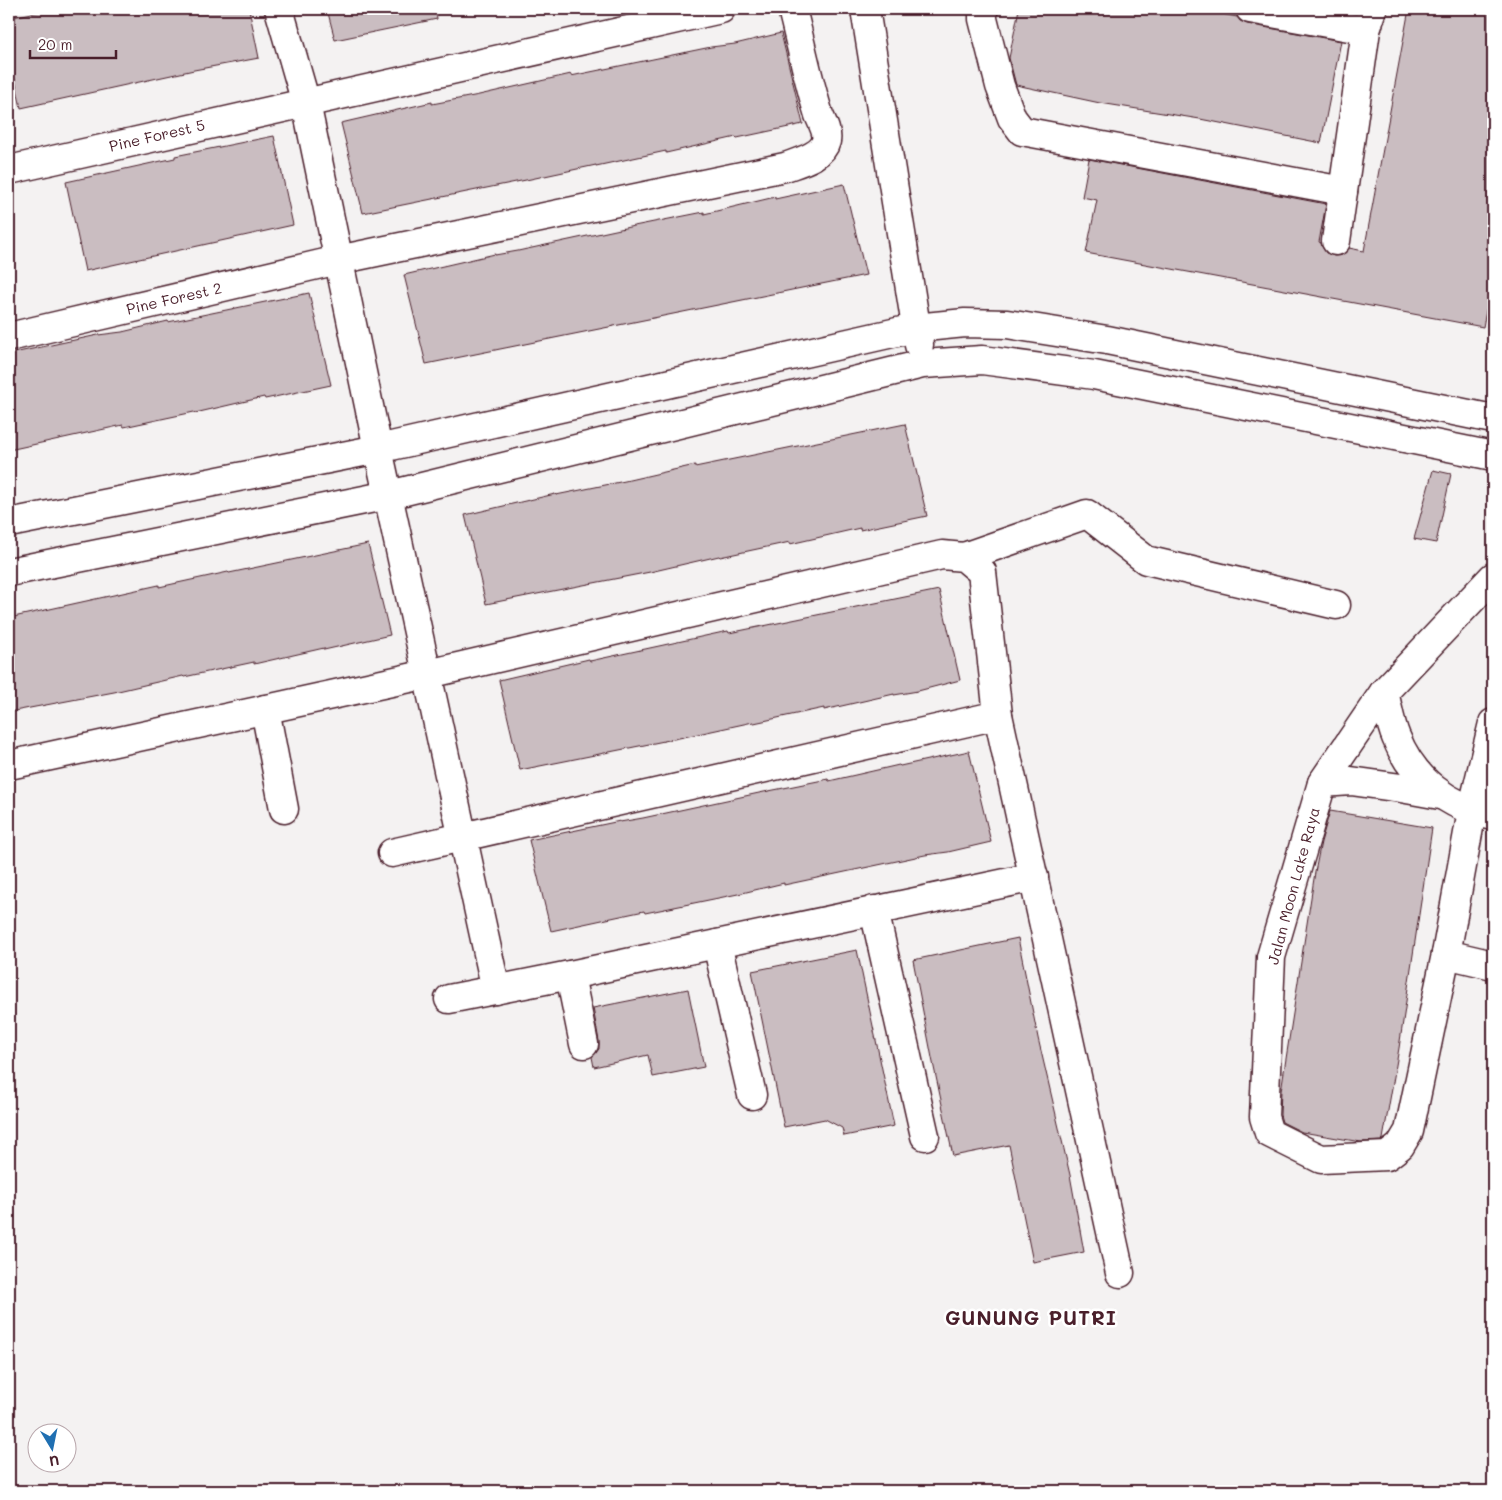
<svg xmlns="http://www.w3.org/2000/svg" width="1502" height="1500" font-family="Mali,sans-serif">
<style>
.building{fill:#cabdc1;stroke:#4a1f2b}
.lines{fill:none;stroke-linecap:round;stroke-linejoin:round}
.minor-casing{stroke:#4a1f2b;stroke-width:31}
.minor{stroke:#fff;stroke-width:28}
.labels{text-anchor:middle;stroke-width:5;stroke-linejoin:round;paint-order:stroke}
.street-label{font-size:15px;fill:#4a1f2b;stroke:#fff}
.district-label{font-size:20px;font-weight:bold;letter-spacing:1px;fill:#4a1f2b;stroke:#fff}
</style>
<rect width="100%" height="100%" fill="#f4f2f2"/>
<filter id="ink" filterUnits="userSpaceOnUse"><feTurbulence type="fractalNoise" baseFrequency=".02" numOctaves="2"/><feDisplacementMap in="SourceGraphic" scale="10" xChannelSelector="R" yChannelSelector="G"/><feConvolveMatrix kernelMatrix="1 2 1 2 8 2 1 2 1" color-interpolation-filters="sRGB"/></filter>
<g filter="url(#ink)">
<g class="building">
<path d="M50,9H249L259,58L194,70L21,108L9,52V18Z"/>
<path d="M327,9H436L437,19L335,40Z"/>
<path d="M1019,9H1196L1237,17L1240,21L1247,24L1341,41L1321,143L1200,119L1100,103L1016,85L1009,58Z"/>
<path d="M1409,9H1493V273L1483,327L1086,253L1097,200L1082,197L1089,159L1326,204L1319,242L1321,243L1322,247L1326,253L1334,256L1342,255L1349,248L1364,251Z"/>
<path d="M781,33L803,124L737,138L736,137L666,153V151L596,166V165L526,180L363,213L341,123L432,102V104L479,95L571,74V76L711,47L735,44Z"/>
<path d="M274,136L293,225L85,271L66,182L175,158V156Z"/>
<path d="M844,184L866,275L426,364L404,275L495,254V255L518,251L634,226L704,212V214L775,197V199Z"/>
<path d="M309,293L331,385L265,399L264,397L195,413L194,412L124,427L123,425L9,450V354L98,335L122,332L168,321V322Z"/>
<path d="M905,424L927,516L860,530V528L790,544V542L720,557L719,556L650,572L486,604L465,515L555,494L556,495L625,481L695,465V467Z"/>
<path d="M1433,470L1451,474L1436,543L1414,539Z"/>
<path d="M368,544L390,635L324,650V648L254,664V662L184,677L183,676L114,692L9,712V618L159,585V587L228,572L229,573Z"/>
<path d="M939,590L960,680L918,691L894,695V694L824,710V708L754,723L753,722L684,737L520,770L499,680L589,659L590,661L728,631L729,633Z"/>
<path d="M969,751L991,842L948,852L925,855L784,885V883L738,894L645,913L644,911L551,931L529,840L620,821V822L643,818L759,793L828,779L829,781L899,765L900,766Z"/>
<path d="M1330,811L1432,828L1399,1048L1383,1139L1381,1141L1361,1142L1302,1132L1282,1122L1280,1115L1281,1091L1315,872L1321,842Z"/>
<path d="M1018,938L1038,1038L1070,1175L1084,1252L1033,1262L1009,1145L953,1156L932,1058L913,960Z"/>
<path d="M857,950L894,1126L844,1136L842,1128L825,1119L784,1127L752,971Z"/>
<path d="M688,989L704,1067L653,1077L648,1055L594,1067L592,1057L599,1049V1041L593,1008Z"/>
</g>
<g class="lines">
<defs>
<g id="minor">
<path d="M279,9L306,103L378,449L496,990"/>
<path d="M865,9L919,345"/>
<path d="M983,9V19L1000,86L1012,118L1022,131L1343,191"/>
<path d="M1250,9L1366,30"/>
<path d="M9,170L721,9"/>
<path d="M1336,241L1366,30L1373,9"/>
<path d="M9,337L338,260L785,167C798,162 822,157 826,141C828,133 822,122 819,115C808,80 801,44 792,9"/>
<path d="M9,523L378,449L915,328L965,323L1007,324L1107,340L1493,419"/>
<path d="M964,557L1087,514L1146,560L1336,605"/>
<path d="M9,572L389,495L923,364L982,360L1094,375L1493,456"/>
<path d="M1493,577L1384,692L1322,783L1271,957L1264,1117L1269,1133L1321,1159L1387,1156L1400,1146L1409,1131L1446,954L1472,811L1493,723"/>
<path d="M1384,692C1388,707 1390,723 1396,737C1413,780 1449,807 1493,816"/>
<path d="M265,709L284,809"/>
<path d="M9,765L428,674L942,555L964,557L982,572L998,715L1120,1273"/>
<path d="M1322,783L1351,781L1401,788L1440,795"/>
<path d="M392,853L998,715"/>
<path d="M874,910L925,1136"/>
<path d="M717,944L752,1095"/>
<path d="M1446,954L1493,965"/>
<path d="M570,975L584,1044"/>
<path d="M449,999L570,975L1034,877"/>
</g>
</defs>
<use href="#minor" class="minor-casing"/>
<use href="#minor" class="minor"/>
</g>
</g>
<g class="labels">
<g class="street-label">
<text transform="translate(157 136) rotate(-13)" y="5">Pine Forest 5</text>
<text transform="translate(174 299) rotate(-13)" y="5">Pine Forest 2</text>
<text transform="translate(1294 886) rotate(-75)" y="5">Jalan Moon Lake Raya</text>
</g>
<g class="district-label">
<text x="1031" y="1325">GUNUNG PUTRI</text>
</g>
</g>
<rect width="1502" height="1500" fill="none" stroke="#fff" stroke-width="30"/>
<rect x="15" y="15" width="1472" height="1470" fill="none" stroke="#4a1f2b" stroke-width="2" filter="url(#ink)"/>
<g transform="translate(52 1448) rotate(170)"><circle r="24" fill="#ffffff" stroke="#b7a5aa"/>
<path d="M0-4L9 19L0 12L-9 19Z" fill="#1f6fb2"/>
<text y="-8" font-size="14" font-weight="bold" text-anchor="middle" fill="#4a1f2b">U</text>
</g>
<path d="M30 50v8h86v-8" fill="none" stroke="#4a1f2b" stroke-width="2.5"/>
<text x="38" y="50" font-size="15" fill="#4a1f2b" stroke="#ffffff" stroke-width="4" paint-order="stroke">20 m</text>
</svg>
